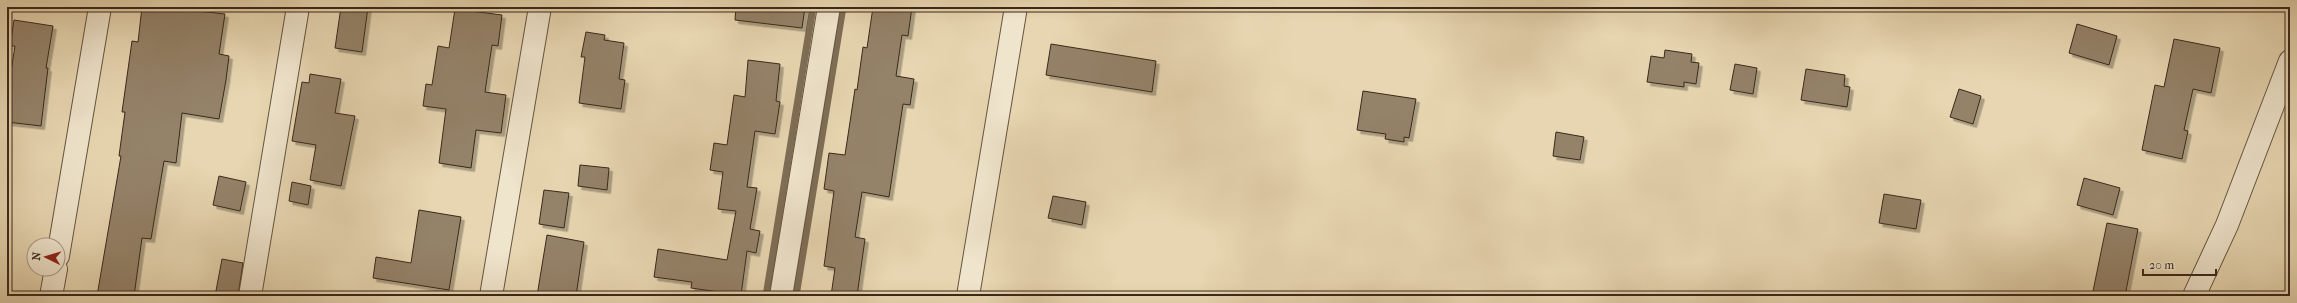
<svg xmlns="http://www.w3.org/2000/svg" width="2297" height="303" font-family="'IM FELL French Canon',serif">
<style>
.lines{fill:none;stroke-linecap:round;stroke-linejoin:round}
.stream{stroke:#7e6d56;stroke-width:7}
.building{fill:#948269;stroke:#3a281a;filter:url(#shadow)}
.minor-casing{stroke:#655440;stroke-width:24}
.minor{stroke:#efe4cc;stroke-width:22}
</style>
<defs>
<filter id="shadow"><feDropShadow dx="3.5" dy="3.5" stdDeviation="0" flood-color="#0004"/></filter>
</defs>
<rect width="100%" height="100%" fill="#e7d6b1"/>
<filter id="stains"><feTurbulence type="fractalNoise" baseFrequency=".005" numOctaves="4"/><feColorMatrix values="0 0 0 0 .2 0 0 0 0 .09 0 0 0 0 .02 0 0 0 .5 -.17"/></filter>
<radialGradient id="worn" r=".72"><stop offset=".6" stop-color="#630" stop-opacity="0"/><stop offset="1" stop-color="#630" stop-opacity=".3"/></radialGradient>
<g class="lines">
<g class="stream">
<path d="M766,296L813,7"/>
<path d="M796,296L843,7"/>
</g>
</g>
<g class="building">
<path d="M142,7H190L189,10L225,14L219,54L229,56L226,80L219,119L182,113L176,163L164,161L151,239L142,238L134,296H97L121,156H119L125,112H122L132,41L138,42Z"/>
<path d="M341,7H368L362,52L335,48Z"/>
<path d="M736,7H805L802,28L735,20Z"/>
<path d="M873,7H912L908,36L902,35L896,76L914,79L910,105L903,104L889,197L862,192L855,237L865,239L857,296H831L835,268L824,266L834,191L824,189L829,153L845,155L855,89L857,90L863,47L867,48Z"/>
<path d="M455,9L502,15L498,46L492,45L485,92L506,95L501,133L476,130L471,168L439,163L446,109L423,106L426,84L432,85L438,46L449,48Z"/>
<path d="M14,20L53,26L46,68H48L41,126L7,122V97L15,46H10Z"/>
<path d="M2077,24L2117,36L2109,65L2069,53Z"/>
<path d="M586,32L605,35L604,40L624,43L619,79L625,80L621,109L579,103L585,57H581Z"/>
<path d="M2174,39L2220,48L2211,93L2193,89L2184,130L2188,131L2182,159L2142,150L2155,85L2164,87Z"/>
<path d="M1051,44L1156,61L1152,92L1046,75Z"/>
<path d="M1665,50L1692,54L1691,62L1699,63L1696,84L1684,82V87L1647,82L1651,56L1664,58Z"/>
<path d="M748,60L780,64L776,101L780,102L775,134L755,131L747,187L757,188L750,229L760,231L756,253L747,251L741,295L691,288L692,282L654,277L658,249L727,260L736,211L718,209L723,172L710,170L714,143L727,145L734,95L745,97Z"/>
<path d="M1735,64L1757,68L1753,94L1730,90Z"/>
<path d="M1806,69L1845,75L1844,86L1850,87L1847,107L1801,100Z"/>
<path d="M310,74L341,79L335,113L355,116L341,186L310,180L316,145L292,141L302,82L309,83Z"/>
<path d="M1959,89L1981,96L1973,124L1950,117Z"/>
<path d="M1363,91L1416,99L1409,138L1404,137V142L1385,139L1386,134L1357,130Z"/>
<path d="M1556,132L1584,137L1580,160L1553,156Z"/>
<path d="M580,165L609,168L607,190L578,186Z"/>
<path d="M219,176L246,182L240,211L213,205Z"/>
<path d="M2084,178L2120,188L2113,215L2077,205Z"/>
<path d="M292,182L311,186L308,205L289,201Z"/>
<path d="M544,190L569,193L564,228L539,224Z"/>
<path d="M1884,194L1921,200L1916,229L1879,223Z"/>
<path d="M1053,196L1086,202L1082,225L1048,218Z"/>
<path d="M419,210L461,217L449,290L373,278L376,257L411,263Z"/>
<path d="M2107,223L2138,229L2125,296H2092Z"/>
<path d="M547,235L584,242L576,296H537Z"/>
<path d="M222,259L243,263L238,296H215Z"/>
</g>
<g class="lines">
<defs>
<g id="minor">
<path d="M58,256L100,7"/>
<path d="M51,296L56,269"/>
<path d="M250,296L298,7"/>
<path d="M491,296L540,7"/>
<path d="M781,296L829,7"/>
<path d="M968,296L1016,7"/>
<path d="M2194,296L2227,225L2290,61"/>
</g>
</defs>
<use href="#minor" class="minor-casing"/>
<use href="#minor" class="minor"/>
</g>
<rect width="2297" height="303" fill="none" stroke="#e7d6b1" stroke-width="24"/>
<rect x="8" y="8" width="2281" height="287" fill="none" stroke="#3a281a" stroke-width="2"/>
<rect x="12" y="12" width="2273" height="279" fill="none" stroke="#3a281a"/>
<g transform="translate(46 257) rotate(275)"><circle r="19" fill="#efe4cc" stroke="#a79985"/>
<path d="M0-3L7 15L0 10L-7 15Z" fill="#8f2418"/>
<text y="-6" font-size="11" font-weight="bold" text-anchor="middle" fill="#3a281a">N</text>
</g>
<path d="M2143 269v6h73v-6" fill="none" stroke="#3a281a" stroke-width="2"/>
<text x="2149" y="269" font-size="12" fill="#3a281a" stroke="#efe4cc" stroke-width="3" paint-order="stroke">20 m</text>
<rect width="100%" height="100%" filter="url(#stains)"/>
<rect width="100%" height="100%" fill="url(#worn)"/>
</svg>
